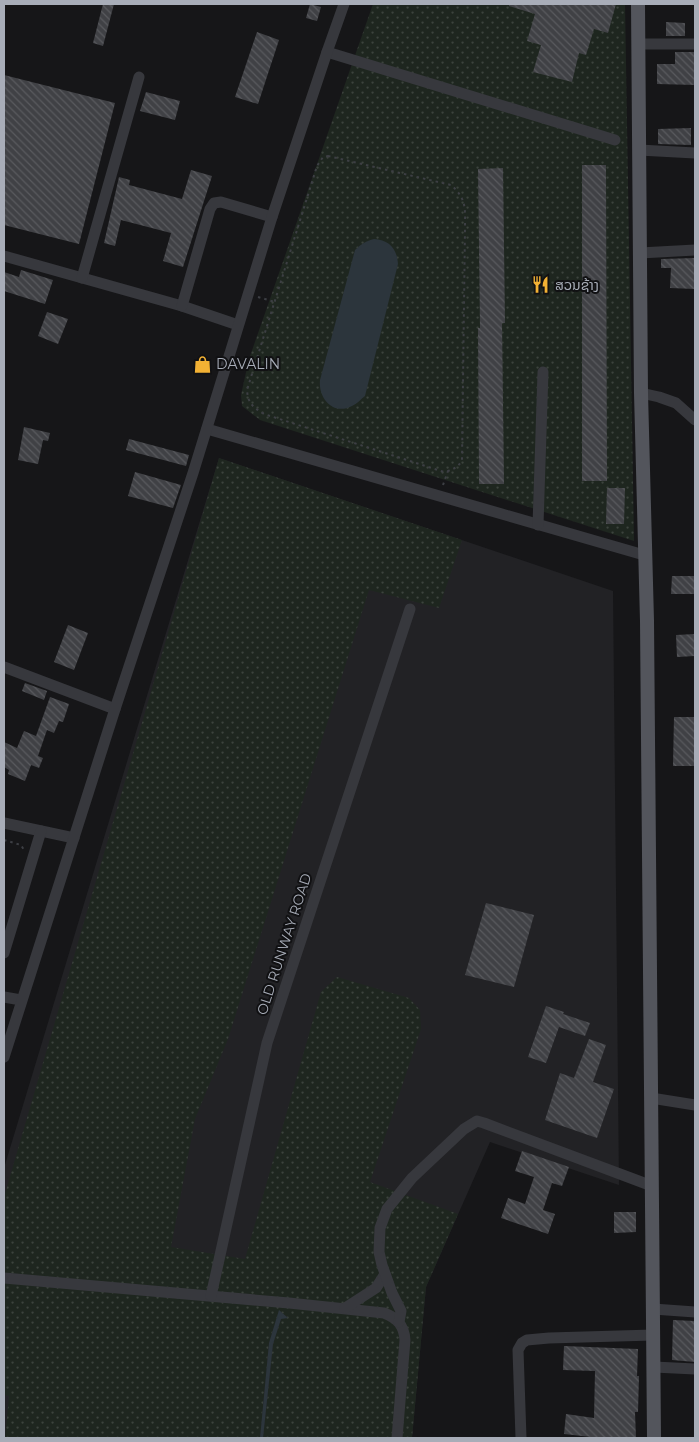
<svg xmlns="http://www.w3.org/2000/svg" width="699" height="1442" font-family="Montserrat,'Noto Sans Lao',sans-serif">
<style>
.built{fill:#222225}
.green{fill:url(#green-dots)}
.water{fill:#2c353c}
.building{fill:url(#building-back-hatch)}
.lines{fill:none;stroke-linecap:round;stroke-linejoin:round}
.path{stroke:#3d3f44;stroke-width:2;stroke-dasharray:2.5 4;stroke-linecap:butt}
.minor{stroke:#37383d;stroke-width:11}
.major{stroke:#53555c;stroke-width:14}
.labels{text-anchor:middle;stroke-width:4;stroke-linejoin:round;paint-order:stroke}
.poi-label{font-size:14px;fill:#a8adb8;stroke:#111113;text-anchor:start}
.street-label{font-size:14px;fill:#a8adb8;stroke:#111113}
</style>
<defs>
<pattern id="green-dots" width="8" height="8" patternUnits="userSpaceOnUse" patternTransform="scale(1.25)"><rect width="8" height="8" fill="#1e261f"/><path d="M2 2h.1M6 6h.1" fill="none" stroke="#3c433d" stroke-width="1.8" stroke-linecap="round"/></pattern>
<pattern id="building-back-hatch" width="6" height="6" patternUnits="userSpaceOnUse" patternTransform="scale(1.25)"><rect width="6" height="6" fill="#404145"/><path d="M-1 5l2 2M0 0l6 6M5-1l2 2" fill="none" stroke="#595a5e"/></pattern>
</defs>
<rect width="100%" height="100%" fill="#161618"/>
<path class="built" d="M219,458L613,591L619,1185L490,1142L426,1287L412,1438H4V1168Z"/>
<g class="green">
<path d="M373,4H625L634,541L260,420L242,406L241,395L249,359Z"/>
<path d="M219,458L462,540L439,608L369,590L228,1039L195,1119L171,1247L245,1259L321,992L337,977L409,998L420,1010L421,1029L370,1182L458,1214L426,1287L412,1438H263L273,1344L281,1319L287,1317L279,1311L269,1343L260,1438H5L9,1396L4,1395V1197Z"/>
</g>
<g class="water">
<path d="M374,239C389,240 397,248 398,264L365,396C361,399 357,404 352,406C333,416 318,398 320,380L355,250C361,244 366,241 374,239Z"/>
<path d="M279,1310L288,1318L281,1319L273,1344L263,1438H260L269,1343Z"/>
</g>
<g class="building">
<path d="M103,4H114L103,46L93,43Z"/>
<path d="M310,4L321,7L317,21L306,18Z"/>
<path d="M509,4H616L608,33L594,29L586,55L579,53L572,82L533,72L541,45L527,41L535,14L509,6Z"/>
<path d="M666,22L685,23V36H666Z"/>
<path d="M257,32L279,40L258,104L235,97Z"/>
<path d="M695,52V85L657,84V64H675V52Z"/>
<path d="M4,75L115,103L79,244L4,225Z"/>
<path d="M146,92L180,101L175,120L140,111Z"/>
<path d="M691,128V145L658,144V129Z"/>
<path d="M582,165H606L607,481H582Z"/>
<path d="M503,168L505,323H502L504,484H479L478,328H480L478,169Z"/>
<path d="M191,170L212,176L183,267L163,261L171,233L121,220L115,246L104,243L119,177L130,180L129,185L182,199Z"/>
<path d="M695,258V289L670,288L671,268H661V259Z"/>
<path d="M21,270L53,280L45,304L4,291V272L19,277Z"/>
<path d="M47,312L68,319L58,344L38,336Z"/>
<path d="M24,427L50,433L48,441L43,440L38,464L18,460Z"/>
<path d="M129,439L189,455L186,466L126,450Z"/>
<path d="M135,472L181,485L173,508L128,496Z"/>
<path d="M607,488H625L624,524H606Z"/>
<path d="M672,576H695V594H671Z"/>
<path d="M68,625L88,633L74,670L54,662Z"/>
<path d="M695,634V656L677,657L676,635Z"/>
<path d="M25,683L47,691L44,700L22,691Z"/>
<path d="M50,697L69,704L63,722L59,721L54,733L47,730L38,756L43,758L39,768L31,765L25,781L8,774L9,770L4,767V742L17,748L24,731L36,736Z"/>
<path d="M674,717H695V766H673Z"/>
<path d="M486,903L534,915L514,987L465,975Z"/>
<path d="M546,1006L564,1012L563,1014L590,1023L585,1036L559,1027L546,1063L528,1057Z"/>
<path d="M589,1039L606,1045L593,1082L614,1089L597,1138L545,1120L560,1073L574,1078Z"/>
<path d="M522,1151L569,1167L562,1186L552,1183L543,1210L555,1214L548,1234L501,1218L508,1198L525,1204L534,1177L515,1171Z"/>
<path d="M614,1212H636V1232L614,1233Z"/>
<path d="M673,1320L695,1321V1362L672,1360Z"/>
<path d="M564,1346L638,1349L637,1376H639L638,1412H635L636,1438H600L564,1434L566,1414L594,1418L595,1371L563,1370Z"/>
</g>
<g class="lines">
<g class="path">
<path d="M328,156L451,185C467,199 465,209 465,228L462,460C458,468 452,470 444,472L264,414C253,407 248,404 247,390L317,166L323,157Z"/>
<path d="M258,297L275,302"/>
<path d="M443,485L448,471"/>
<path d="M4,840L21,845L24,850"/>
</g>
<g class="minor">
<path d="M638,44H695"/>
<path d="M327,52L615,140"/>
<path d="M639,150L695,153"/>
<path d="M640,253L695,250"/>
<path d="M4,256L182,306L238,325"/>
<path d="M82,278L139,77"/>
<path d="M182,306L210,209L214,203L221,202L272,217"/>
<path d="M641,393L659,397L676,403L695,420"/>
<path d="M207,429L644,555"/>
<path d="M538,525L543,372"/>
<path d="M4,667L115,709"/>
<path d="M4,823L74,838"/>
<path d="M4,953L41,831"/>
<path d="M4,997L21,1000"/>
<path d="M4,1057L115,709L193,473L272,217L327,52L344,4"/>
<path d="M651,1098L695,1105"/>
<path d="M4,1278L289,1303L384,1313C397,1318 404,1325 405,1340L397,1438"/>
<path d="M211,1296L267,1043L410,609"/>
<path d="M345,1308L376,1288L385,1274"/>
<path d="M653,1309L695,1312"/>
<path d="M399,1322L401,1311L392,1293L382,1265L379,1252L380,1228L387,1209L412,1178L464,1129L477,1121L484,1123L652,1186"/>
<path d="M654,1367L695,1369"/>
<path d="M521,1438L518,1350L522,1343L527,1340L549,1338L653,1335"/>
</g>
<path class="major" d="M638,4L641,393L647,621L654,1438"/>
</g>
<defs>
<symbol id="restaurant-bare" viewBox="-9 -9 18 18"><path d="M-5-6h1v4h1v-4h1v4h1v-4h1v5L-1.5 .5V6h-2V.5L-5-1ZM5-6V6H3V1.5H1.5Q1.5-4 5-6Z" fill="#f2b134" stroke="#111113" stroke-width="2.5" paint-order="stroke"/></symbol>
<symbol id="shop-bare" viewBox="-9 -9 18 18"><path d="M-5-2.5h2.3a2.7 3.5 0 0 1 5.4 0H5L5.5 6h-11ZM-1.5-2.5h3a1.5 2.3 0 0 0-3 0Z" fill="#f2b134" stroke="#111113" stroke-width="2.5" paint-order="stroke"/></symbol>
</defs>
<g fill-rule="evenodd">
<use href="#restaurant-bare" x="528" y="272" width="25" height="25"/>
<use href="#shop-bare" x="190" y="352" width="25" height="25"/>
</g>
<g class="labels">
<g class="poi-label">
<text x="555" y="290">ສວນຊ້າງ</text>
<text x="216" y="369">DAVALIN</text>
</g>
<g class="street-label">
<text transform="translate(284 944) rotate(-72)" y="5">OLD RUNWAY ROAD</text>
</g>
</g>
<rect width="699" height="1442" fill="none" stroke="#a8adb8" stroke-width="10"/>
</svg>
